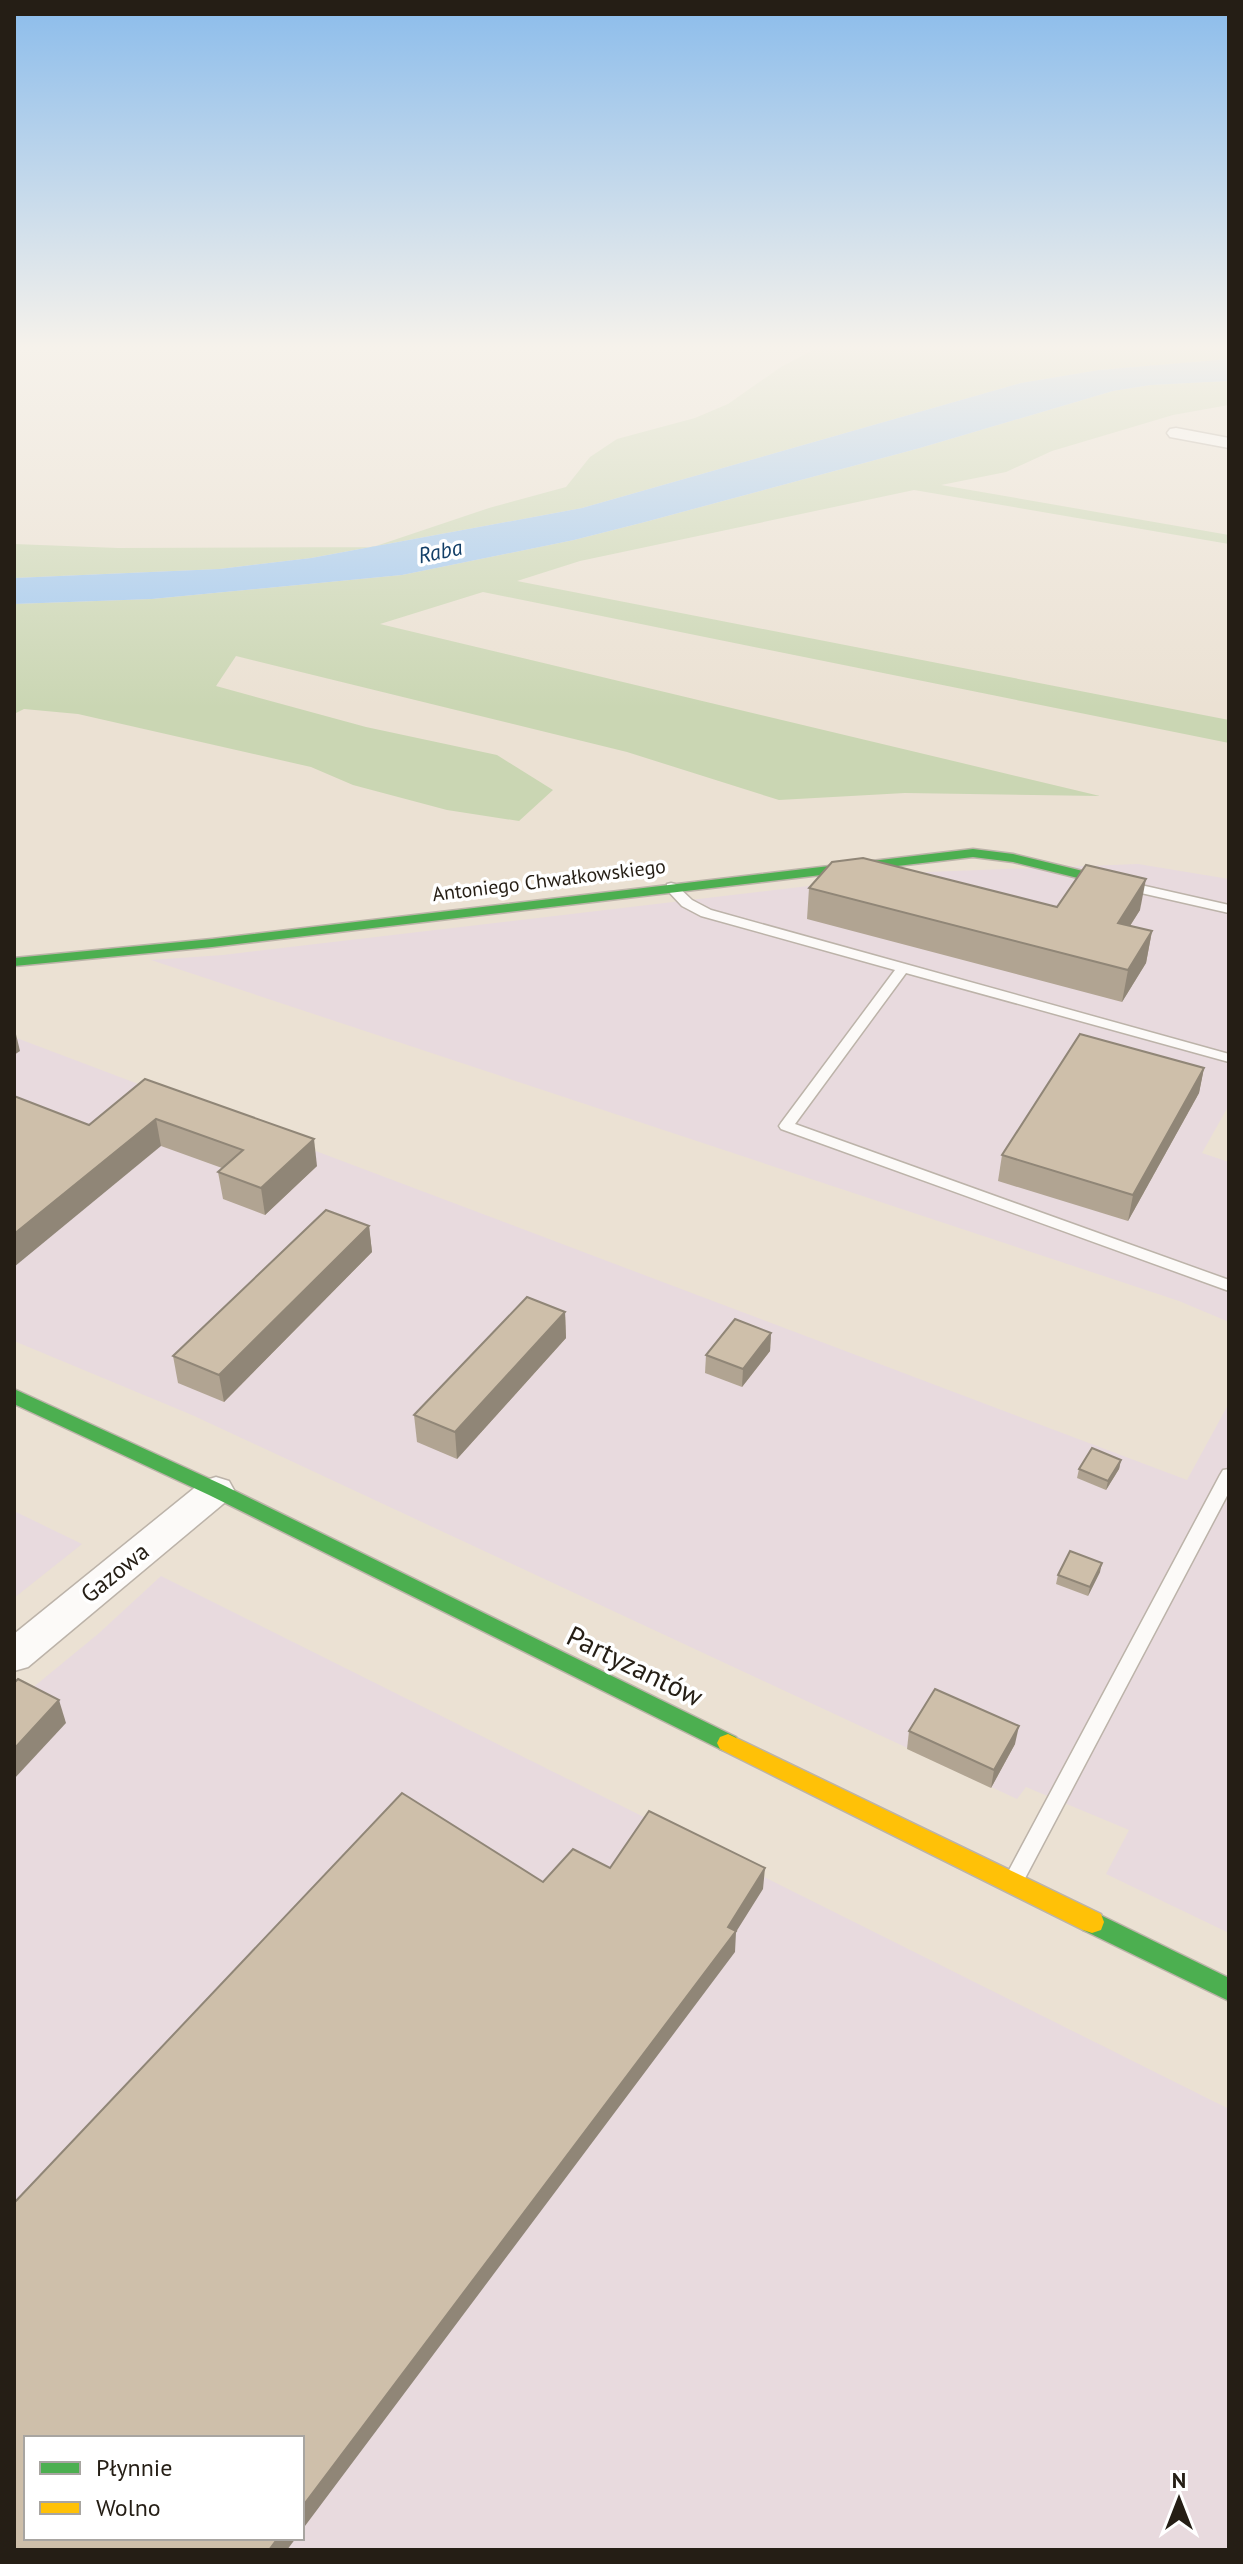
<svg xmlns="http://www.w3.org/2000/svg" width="1243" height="2564" font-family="'PT Sans',sans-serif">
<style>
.industrial{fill:#e8dade;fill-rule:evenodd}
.green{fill:#cad6b3}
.water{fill:#a0c8f0}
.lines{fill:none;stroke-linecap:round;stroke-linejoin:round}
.lane-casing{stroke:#bcb3a9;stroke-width:3}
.street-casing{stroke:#bcb3a9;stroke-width:3}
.fast-casing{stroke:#bcb3a9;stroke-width:3}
.slow-casing{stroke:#bcb3a9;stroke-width:3}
.lane{fill:#fcfaf8;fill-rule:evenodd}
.street{fill:#fcfaf8;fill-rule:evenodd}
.fast{fill:#4caf50;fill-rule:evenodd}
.slow{fill:#ffc107;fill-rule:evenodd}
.wall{fill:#b1a492}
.shaded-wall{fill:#908677}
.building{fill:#cebfaa;stroke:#908677;stroke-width:2}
.labels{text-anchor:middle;stroke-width:7;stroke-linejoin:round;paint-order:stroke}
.far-street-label{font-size:20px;fill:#251e15;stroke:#fff}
.far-water-label{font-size:22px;font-style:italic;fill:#133f67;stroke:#fff}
.street-label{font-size:24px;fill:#251e15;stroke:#fff}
.near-street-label{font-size:28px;fill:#251e15;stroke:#fff}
</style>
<rect width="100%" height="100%" fill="#ebe1d3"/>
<g class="industrial">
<path d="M1138,864L1229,879V1105L1202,1153L1229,1162V1322L1179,1301L151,960L223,955L928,872Z"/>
<path d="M14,1037L1187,1480L1229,1403V1933L1106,1874L1129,1830L1026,1787L1017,1799L192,1415L14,1341Z"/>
<path d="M14,1511L82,1544L14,1598Z"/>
<path d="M161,1576L1229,2109V2550H14V1703L98,1634ZM26,2438H302V2538H26Z"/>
</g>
<g class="green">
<path d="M815,349H1229V359L1099,370L1021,383L582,508L311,558L219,569L14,578V544L118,548L373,547L489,508L566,487L590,457L617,439L695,418L728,404L781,367Z"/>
<path d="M1229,381V405L1173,415L1052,451L1006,472L941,485L1229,535V544L914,490L580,561L517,581L1229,720V743L483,592L380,624L1100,796L905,793L779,800L627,752L236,656L216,686L366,727L497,755L553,790L519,821L447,810L353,785L311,767L78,714L24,709L14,714V604L152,599L402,575L574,540L645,522L920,448L1113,391L1151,385Z"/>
</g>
<path class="water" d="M1229,359V381L1151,385L1113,391L920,448L645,522L574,540L402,575L152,599L14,604V578L219,569L311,558L582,508L1021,383L1099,370Z"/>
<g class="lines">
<defs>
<g id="lane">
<path d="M1123,881L1229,905V913L1119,888L1117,885Z"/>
<path d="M671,883L675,884L692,900L711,910L1229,1054V1062L906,973L795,1124L1229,1280V1291L781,1129L779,1126L781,1123L895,970L701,916L682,906L667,890V884Z"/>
<path d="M1229,1469V1492L1022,1884L1015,1887L1008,1884L1004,1878L1008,1872L1220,1475L1223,1470Z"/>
</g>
<g id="street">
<path d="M1176,428L1229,438V448L1170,437L1167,433L1170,429Z"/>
<path d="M216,1477L229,1481L234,1490L229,1499L28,1667L14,1671V1634L203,1481Z"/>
</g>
<g id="fast">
<path d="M973,849L1013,854L1091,873L1093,876L1086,880L1013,862L973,857L212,947L14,966V958L212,939Z"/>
<path d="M14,1389L223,1485L736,1737L739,1743L736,1749L728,1752L720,1749L209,1495L14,1404Z"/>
<path d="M1092,1911L1229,1978V2001L1083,1930L1080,1922L1083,1914Z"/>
</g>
<path id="slow" d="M728,1734L1101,1914L1104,1922L1101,1930L1092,1933L1083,1930L720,1749L717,1743L720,1737Z"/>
</defs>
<use href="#lane" class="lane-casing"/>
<use href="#street" class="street-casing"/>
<use href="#fast" class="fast-casing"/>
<use href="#slow" class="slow-casing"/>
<use href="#lane" class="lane"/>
<use href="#street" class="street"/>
<use href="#fast" class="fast"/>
<use href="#slow" class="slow"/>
</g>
<g class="wall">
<path d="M809,888L1057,907L1140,910L1130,926L1152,931L1146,963L1122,1002L807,919Z"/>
<path d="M1204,1068L1199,1093L1128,1221L998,1181L1002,1155Z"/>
<path d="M145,1079L317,1166L265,1215L223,1199L218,1172L222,1168L161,1146L89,1125Z"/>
<path d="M369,1226L372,1252L224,1402L178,1383L173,1356Z"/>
<path d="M565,1312L566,1338L457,1459L417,1442L414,1415Z"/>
<path d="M771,1333L770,1351L742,1387L705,1373L706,1355Z"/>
<path d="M1121,1460L1119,1469L1106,1490L1077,1478L1079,1469Z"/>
<path d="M1100,1572L1088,1596L1056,1584L1058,1575Z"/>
<path d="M909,1731L1015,1744L991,1788L907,1749Z"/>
</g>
<g class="shaded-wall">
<path d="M1146,879L1140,910L1112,954L1118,923Z"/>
<path d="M1152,931L1146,963L1122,1002L1128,970Z"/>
<path d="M14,1026L20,1051L14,1055Z"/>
<path d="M1204,1068L1199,1093L1128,1221L1133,1195Z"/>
<path d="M156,1119L161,1146L14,1267V1234Z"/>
<path d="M314,1139L317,1166L265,1215L261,1188Z"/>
<path d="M369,1226L372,1252L224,1402L219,1375Z"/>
<path d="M565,1312L566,1338L457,1459L455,1432Z"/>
<path d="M771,1333L770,1351L742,1387L743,1369Z"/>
<path d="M1121,1460L1119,1469L1106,1490L1108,1481Z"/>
<path d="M1102,1563L1100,1572L1088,1596L1090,1587Z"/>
<path d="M59,1700L66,1723L14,1779V1749Z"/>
<path d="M1019,1726L1015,1744L991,1788L994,1770Z"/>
<path d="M765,1868L763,1889L736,1932L735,1952L302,2530V2507L728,1927Z"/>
<path d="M278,2538H296L287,2550H269Z"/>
</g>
<g class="building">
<path d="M863,858L1057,907L1086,865L1146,879L1118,923L1152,931L1128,970L809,888L832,862Z"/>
<path d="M1080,1034L1204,1068L1133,1195L1002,1155Z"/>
<path d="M145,1079L314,1139L261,1188L218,1172L243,1150L156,1119L14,1234V1096L89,1125Z"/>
<path d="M326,1210L369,1226L219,1375L173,1356Z"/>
<path d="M527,1297L565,1312L455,1432L414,1415Z"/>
<path d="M735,1319L771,1333L743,1369L706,1355Z"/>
<path d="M1092,1448L1121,1460L1108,1481L1079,1469Z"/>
<path d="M1070,1551L1102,1563L1090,1587L1058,1575Z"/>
<path d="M18,1679L59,1700L14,1749V1683Z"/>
<path d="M935,1689L1019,1726L994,1770L909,1731Z"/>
<path d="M402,1793L543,1882L573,1849L610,1868L649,1811L765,1868L728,1927L736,1931L302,2507V2438H26V2538H278L269,2550H14V2203Z"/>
</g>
<linearGradient id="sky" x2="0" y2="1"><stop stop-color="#8bbceb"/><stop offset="0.49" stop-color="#f6f2eb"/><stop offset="1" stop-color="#f6f2eb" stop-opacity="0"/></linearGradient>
<rect width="1243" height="708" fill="url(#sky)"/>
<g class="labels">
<g class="far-street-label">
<text transform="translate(549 880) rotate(-7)" y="7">Antoniego Chwałkowskiego</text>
</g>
<g class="far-water-label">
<text transform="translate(440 551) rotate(-12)" y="8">Raba</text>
</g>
<g class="street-label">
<text transform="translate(115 1573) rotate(-39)" y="8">Gazowa</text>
</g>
<g class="near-street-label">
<text transform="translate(635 1666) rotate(26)" y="10">Partyzantów</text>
</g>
</g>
<rect width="1243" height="2564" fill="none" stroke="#251e15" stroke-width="32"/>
<rect x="24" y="2436" width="280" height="104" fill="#ffffff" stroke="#a8a5a1" stroke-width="2"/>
<rect x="40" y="2462" width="40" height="12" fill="#4caf50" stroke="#a8a5a1" stroke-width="2"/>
<text x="96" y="2476" font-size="24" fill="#251e15">Płynnie</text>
<rect x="40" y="2502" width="40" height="12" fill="#ffc107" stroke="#a8a5a1" stroke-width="2"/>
<text x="96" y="2516" font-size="24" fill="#251e15">Wolno</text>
<g transform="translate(1179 2500)" stroke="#ffffff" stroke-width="6" paint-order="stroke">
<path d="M0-6L14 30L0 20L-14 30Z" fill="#251e15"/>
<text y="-12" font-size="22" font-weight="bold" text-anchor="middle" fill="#251e15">N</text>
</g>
</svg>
